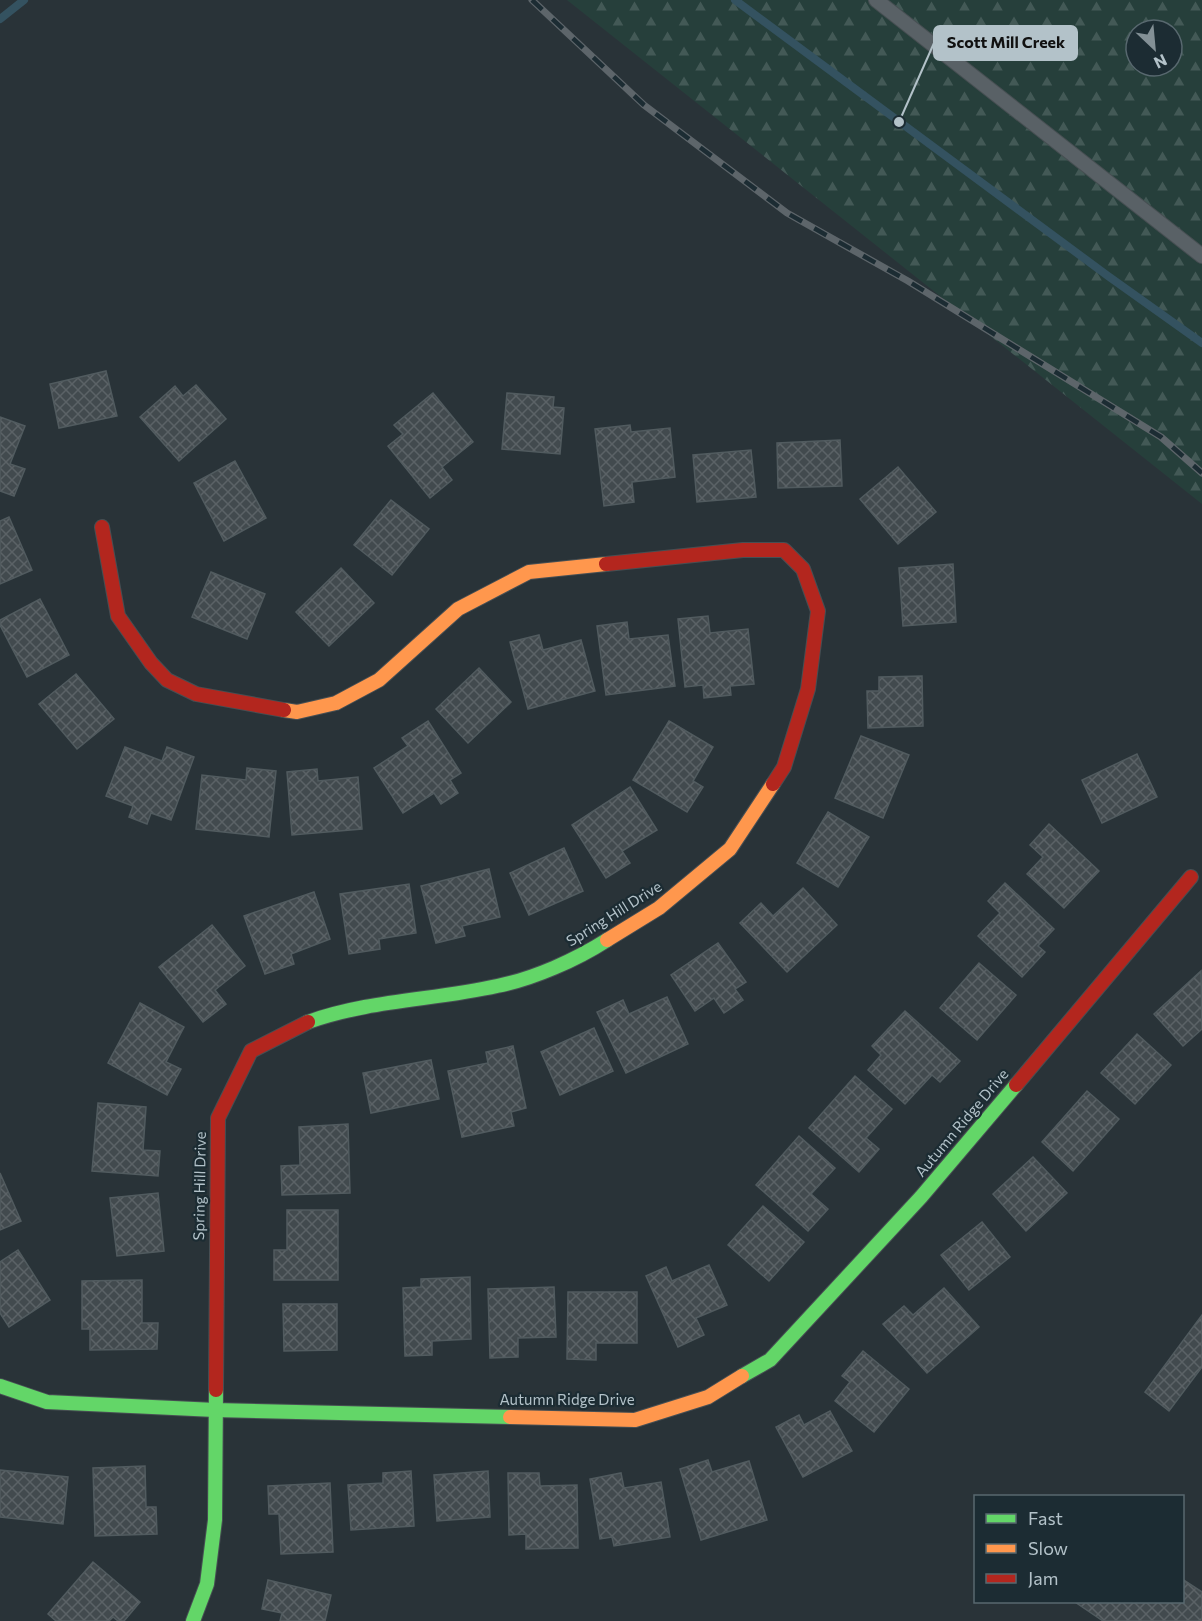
<svg xmlns="http://www.w3.org/2000/svg" width="1202" height="1621" font-family="Commissioner,sans-serif">
<style>
.forest{fill:url(#forest-firs);fill-rule:evenodd}
.lines{fill:none;stroke-linecap:round;stroke-linejoin:round}
.stream{stroke:#345260;stroke-width:8}
.building{fill:url(#building-cross-hatch);stroke:#515b5f;stroke-width:1.5}
.lane-casing{stroke:#474f53;stroke-width:16}
.fast-casing{stroke:#474f53;stroke-width:16}
.slow-casing{stroke:#474f53;stroke-width:16}
.jam-casing{stroke:#474f53;stroke-width:16}
.lane{stroke:#596166;stroke-width:14}
.fast{stroke:#63d668;stroke-width:14}
.slow{stroke:#ff974d;stroke-width:14}
.jam{stroke:#b3261e;stroke-width:14}
.rail-casing{stroke:#5d656a;stroke-width:7}
.rail{stroke:#1c2c33;stroke-width:4.5;stroke-dasharray:14;stroke-linecap:butt}
.labels{text-anchor:middle;stroke-width:4.5;stroke-linejoin:round;paint-order:stroke}
.street-label{font-size:15px;fill:#b3c2c9;stroke:#1c2c33}
.leader{fill:none;stroke:#b3c2c9;stroke-width:2}
.callout-dot{fill:#b3c2c9;stroke:#1c2c33;stroke-width:2}
.callout{fill:#b3c2c9;stroke:#b3c2c9;stroke-width:2}
.callout-label{font-size:16px;text-anchor:middle;font-weight:bold;fill:#111}
</style>
<defs>
<pattern id="forest-firs" width="22" height="20" patternUnits="userSpaceOnUse" patternTransform="scale(1.5)"><rect width="22" height="20" fill="#263f3b"/><path d="M5 1l3.5 6h-7zM16 11l3.5 6h-7z" fill="#435956"/></pattern>
<pattern id="building-cross-hatch" width="8" height="8" patternUnits="userSpaceOnUse" patternTransform="scale(1.5)"><rect width="8" height="8" fill="#424a4e"/><path d="M0 0l8 8M0 8l8-8" fill="none" stroke="#5b6266"/></pattern>
</defs>
<rect width="100%" height="100%" fill="#293338"/>
<path class="forest" d="M567,0H1202V504ZM1136,30H1172V66H1136Z"/>
<g class="lines">
<g class="stream">
<path d="M735,0L1108,276L1202,343"/>
<path d="M0,19L24,0"/>
</g>
</g>
<g class="building">
<path d="M106,371L117,416L59,428L50,384Z"/>
<path d="M196,385L226,419L179,461L140,417L175,386L183,396Z"/>
<path d="M433,393L473,442L442,467L452,480L430,498L388,446L403,434L394,425Z"/>
<path d="M507,393L554,397L553,407L564,408L560,454L502,449Z"/>
<path d="M0,417L25,426L10,464L25,469L14,496L0,491Z"/>
<path d="M630,425L631,432L670,428L675,477L632,482L634,502L604,506L595,429Z"/>
<path d="M840,440L842,486L778,488L777,443Z"/>
<path d="M751,450L756,497L697,502L693,455Z"/>
<path d="M235,461L266,518L224,541L194,483Z"/>
<path d="M898,467L936,512L898,544L860,499Z"/>
<path d="M391,500L429,529L392,575L354,545Z"/>
<path d="M9,517L32,570L0,584V521Z"/>
<path d="M953,564L956,622L903,626L899,568Z"/>
<path d="M341,568L374,603L329,646L296,612Z"/>
<path d="M211,572L265,594L247,639L192,617Z"/>
<path d="M40,599L69,655L27,677L0,625V620Z"/>
<path d="M708,616L710,633L748,629L754,684L730,686L731,695L704,698L703,685L685,687L678,619Z"/>
<path d="M627,622L629,639L668,635L675,686L606,695L597,626Z"/>
<path d="M539,635L543,650L581,640L595,691L528,709L510,642Z"/>
<path d="M479,668L511,702L468,743L436,709Z"/>
<path d="M76,674L114,719L77,749L39,704Z"/>
<path d="M922,676L923,726L868,728L867,691H879V677Z"/>
<path d="M428,721L461,773L450,780L458,793L441,804L434,793L403,813L374,768L408,746L402,738Z"/>
<path d="M669,721L713,747L693,781L703,787L687,812L633,780Z"/>
<path d="M861,736L909,755L883,818L835,798Z"/>
<path d="M125,747L162,761L167,747L194,757L171,820L151,813L147,824L129,817L133,806L106,796Z"/>
<path d="M1137,754L1157,797L1102,823L1082,780Z"/>
<path d="M247,768L276,771L269,837L196,829L202,775L246,780Z"/>
<path d="M317,769L318,781L358,777L362,829L292,835L287,772Z"/>
<path d="M630,787L657,830L622,851L630,863L606,878L572,825Z"/>
<path d="M828,812L869,837L838,887L797,863Z"/>
<path d="M1049,824L1099,871L1064,908L1027,874L1043,857L1030,845Z"/>
<path d="M564,848L583,891L529,915L510,873Z"/>
<path d="M489,869L500,917L462,926L465,936L436,943L421,886Z"/>
<path d="M1005,883L1054,929L1038,946L1045,952L1022,977L978,936L1000,913L988,901Z"/>
<path d="M409,884L416,933L379,939L380,949L349,954L340,894Z"/>
<path d="M803,888L837,925L787,972L740,923L761,903L773,916Z"/>
<path d="M314,892L330,939L291,954L294,964L265,974L244,916Z"/>
<path d="M212,925L245,966L215,990L226,1004L203,1022L159,967Z"/>
<path d="M718,943L746,982L735,989L743,1000L724,1013L714,998L695,1011L671,975Z"/>
<path d="M979,963L1016,995L977,1040L940,1008Z"/>
<path d="M1201,971L1202,1029L1183,1046L1154,1014Z"/>
<path d="M667,997L688,1044L626,1073L597,1012L623,1000L629,1014Z"/>
<path d="M140,1003L184,1027L166,1062L181,1069L167,1095L108,1063Z"/>
<path d="M905,1011L960,1061L940,1082L932,1075L905,1104L868,1070L881,1055L872,1046Z"/>
<path d="M594,1028L613,1071L560,1095L541,1052Z"/>
<path d="M1137,1034L1171,1065L1135,1104L1101,1073Z"/>
<path d="M513,1046L526,1108L511,1112L514,1126L462,1137L448,1071L488,1063L486,1052Z"/>
<path d="M431,1060L439,1099L371,1113L363,1073Z"/>
<path d="M855,1076L892,1109L866,1138L879,1149L859,1172L809,1128Z"/>
<path d="M1087,1091L1119,1119L1073,1171L1042,1142Z"/>
<path d="M98,1103L146,1107L143,1150L160,1151L158,1176L92,1171Z"/>
<path d="M348,1124L350,1193L282,1195L281,1166L300,1165L299,1127Z"/>
<path d="M799,1136L835,1168L811,1194L828,1209L808,1231L756,1185Z"/>
<path d="M1033,1157L1067,1193L1026,1231L993,1194Z"/>
<path d="M0,1173L21,1221L0,1230Z"/>
<path d="M158,1193L164,1251L117,1256L110,1198Z"/>
<path d="M763,1206L804,1242L769,1281L728,1245Z"/>
<path d="M287,1210H338V1280H274V1250H287Z"/>
<path d="M982,1222L1010,1257L969,1290L941,1255Z"/>
<path d="M18,1250L50,1300L9,1327L0,1313V1262Z"/>
<path d="M709,1265L727,1305L696,1318L704,1335L678,1347L646,1276L666,1267L672,1281Z"/>
<path d="M470,1277L471,1339L432,1341V1355L405,1356L403,1288L421,1287V1279Z"/>
<path d="M142,1280V1323H158L157,1349L90,1350V1329H82V1281Z"/>
<path d="M554,1287L556,1337L518,1338V1357L490,1358L488,1289Z"/>
<path d="M944,1288L979,1327L927,1373L883,1324L904,1306L913,1315Z"/>
<path d="M568,1292H637V1343H596V1360L567,1359Z"/>
<path d="M283,1304H337V1350L284,1351Z"/>
<path d="M1202,1315V1367L1169,1411L1145,1392Z"/>
<path d="M863,1351L909,1389L874,1432L835,1401L850,1382L842,1376Z"/>
<path d="M830,1411L852,1451L803,1477L776,1427L799,1415L804,1425Z"/>
<path d="M708,1460L712,1472L749,1461L767,1520L701,1540L680,1469Z"/>
<path d="M145,1466L146,1507H156L157,1534L95,1536L93,1468Z"/>
<path d="M0,1470L68,1477L63,1524L0,1517Z"/>
<path d="M411,1471L414,1526L351,1530L348,1485L383,1483V1473Z"/>
<path d="M488,1471L490,1517L437,1521L434,1475Z"/>
<path d="M508,1473H539L540,1486L577,1485L578,1548L526,1549V1534L509,1535Z"/>
<path d="M621,1473L624,1488L661,1482L670,1537L614,1546L612,1537L600,1539L590,1479Z"/>
<path d="M330,1483L333,1552L281,1554L279,1514H269L268,1486Z"/>
<path d="M93,1562L140,1602L124,1621H118L113,1617L109,1621H56L48,1614Z"/>
<path d="M1182,1579L1202,1592V1621H1103L1075,1602H1182Z"/>
<path d="M268,1580L331,1595L325,1621H280L282,1613L262,1609Z"/>
</g>
<g class="lines">
<defs>
<path id="lane" d="M876,0L1202,256"/>
<g id="fast">
<path d="M308,1022C369,1000 435,1000 497,986C533,979 576,960 607,940"/>
<path d="M742,1376L770,1360L921,1197L1016,1085"/>
<path d="M0,1386L47,1402L215,1410L510,1417"/>
<path d="M193,1621L207,1584L215,1520L216,1390"/>
</g>
<g id="slow">
<path d="M284,710L297,712L336,703L379,680L458,609L529,572L606,564"/>
<path d="M607,940L659,908L730,849L773,784"/>
<path d="M510,1417L635,1420L708,1397L742,1376"/>
</g>
<g id="jam">
<path d="M102,527L118,616L151,663L167,680L196,694L284,710"/>
<path d="M606,564L743,550H784L803,569L818,611L808,689L784,767L773,784"/>
<path d="M1016,1085L1191,877"/>
<path d="M216,1390L218,1118L251,1051L308,1022"/>
</g>
</defs>
<use href="#lane" class="lane-casing"/>
<use href="#fast" class="fast-casing"/>
<use href="#slow" class="slow-casing"/>
<use href="#jam" class="jam-casing"/>
<use href="#lane" class="lane"/>
<use href="#fast" class="fast"/>
<use href="#slow" class="slow"/>
<use href="#jam" class="jam"/>
<defs>
<path id="rail" d="M532,0L644,105L787,213L908,281L1161,437L1202,473"/>
</defs>
<use href="#rail" class="rail-casing"/>
<use href="#rail" class="rail"/>
</g>
<g class="labels">
<g class="street-label">
<text transform="translate(614 914) rotate(-32)" y="5">Spring Hill Drive</text>
<text transform="translate(962 1123) rotate(-50)" y="5">Autumn Ridge Drive</text>
<text transform="translate(200 1186) rotate(-89)" y="5">Spring Hill Drive</text>
<text x="567" y="1405">Autumn Ridge Drive</text>
</g>
</g>
<path class="leader" d="M899 122L934 43"/>
<circle class="callout-dot" cx="899" cy="122" r="6"/>
<rect class="callout" x="934" y="26" width="143" height="34" rx="6"/>
<g class="callout-label">
<text x="1006" y="48">Scott Mill Creek</text>
</g>
<rect x="974" y="1495" width="210" height="108" fill="#1c2c33" stroke="#58686f" stroke-width="1.5"/>
<rect x="986" y="1514" width="30" height="9" fill="#63d668" stroke="#58686f" stroke-width="1.5"/>
<text x="1028" y="1525" font-size="18" fill="#b3c2c9">Fast</text>
<rect x="986" y="1544" width="30" height="9" fill="#ff974d" stroke="#58686f" stroke-width="1.5"/>
<text x="1028" y="1555" font-size="18" fill="#b3c2c9">Slow</text>
<rect x="986" y="1574" width="30" height="9" fill="#b3261e" stroke="#58686f" stroke-width="1.5"/>
<text x="1028" y="1585" font-size="18" fill="#b3c2c9">Jam</text>
<g transform="translate(1154 48) rotate(154)"><circle r="28" fill="#1c2c33" stroke="#58686f" stroke-width="1.5"/>
<path d="M0-4.5L10 22L0 15L-10 22Z" fill="#839096"/>
<text y="-9" font-size="16" font-weight="bold" text-anchor="middle" fill="#b3c2c9">N</text>
</g>
</svg>
